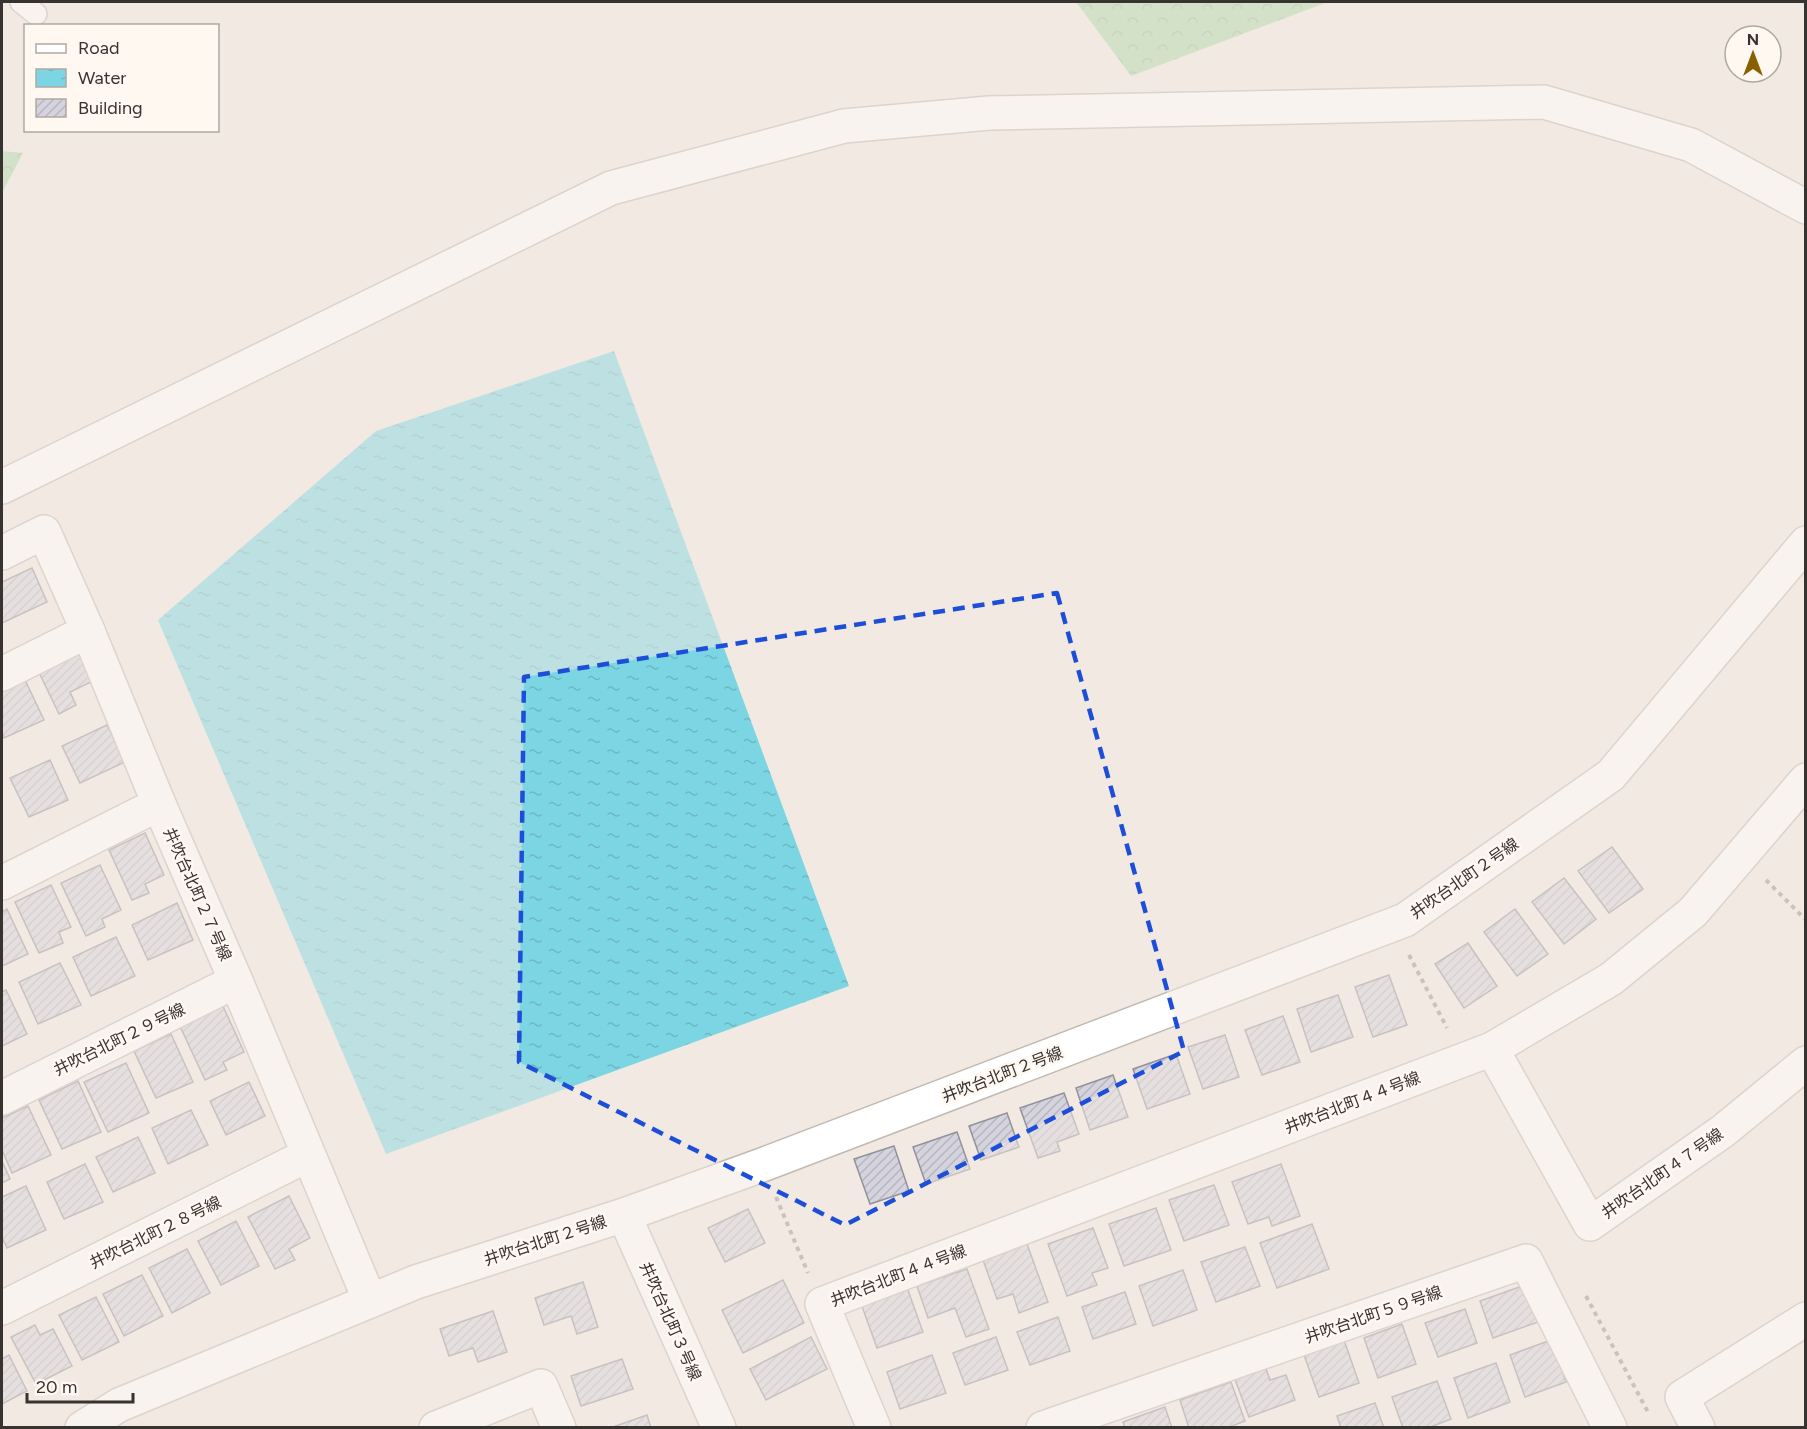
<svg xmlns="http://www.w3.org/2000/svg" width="1807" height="1429" font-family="Figtree,'Noto Sans JP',sans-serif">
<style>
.forest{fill:url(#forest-crowns)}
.water{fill:url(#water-ripples)}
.building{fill:url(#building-hatch);stroke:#93919b;stroke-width:1.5}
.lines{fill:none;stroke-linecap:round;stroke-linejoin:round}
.service-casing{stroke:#c1bab2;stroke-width:24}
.minor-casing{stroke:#c1bab2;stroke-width:36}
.tertiary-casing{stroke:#c1bab2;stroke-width:36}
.path{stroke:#9a948e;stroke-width:4;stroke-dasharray:4.5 4.5;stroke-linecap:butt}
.service{stroke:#fff;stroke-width:21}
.minor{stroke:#fff;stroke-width:33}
.tertiary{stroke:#fff;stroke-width:33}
.marked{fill:none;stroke:#1d4ed8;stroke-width:4.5;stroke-dasharray:12 8;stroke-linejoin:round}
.labels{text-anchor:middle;stroke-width:5;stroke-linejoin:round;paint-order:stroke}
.street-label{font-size:16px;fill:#373330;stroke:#fef8f1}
</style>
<defs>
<pattern id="forest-crowns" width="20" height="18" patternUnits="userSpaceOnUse" patternTransform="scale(1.5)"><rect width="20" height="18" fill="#b0d8aa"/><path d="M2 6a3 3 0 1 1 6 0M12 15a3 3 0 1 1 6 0" fill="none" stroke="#98ba93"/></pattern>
<pattern id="water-ripples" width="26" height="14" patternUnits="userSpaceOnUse" patternTransform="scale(1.5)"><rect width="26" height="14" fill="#7cd5e2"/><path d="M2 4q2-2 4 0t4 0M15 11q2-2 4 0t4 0" fill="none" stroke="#6cb7c2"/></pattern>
<pattern id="building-hatch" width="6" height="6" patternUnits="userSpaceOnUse" patternTransform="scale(1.5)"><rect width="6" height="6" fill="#d5d3de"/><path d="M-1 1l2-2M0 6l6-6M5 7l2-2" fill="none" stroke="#b7b6bf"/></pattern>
</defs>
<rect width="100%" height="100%" fill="#f2eae2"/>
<g class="forest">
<path d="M1076,2H1328L1131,76Z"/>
<path d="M2,151L23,153L2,193Z"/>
</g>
<path class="water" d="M614,351L849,986L386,1154L158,620L376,431Z"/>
<g class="building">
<path d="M32,568L47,602L2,623V582Z"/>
<path d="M77,647L93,681L70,692L76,705L59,714L36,666Z"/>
<path d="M25,680L44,720L4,738L2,732V691Z"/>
<path d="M107,725L125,762L80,783L62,746Z"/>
<path d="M50,760L68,800L29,817L10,778Z"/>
<path d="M145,833L164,875L145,884L149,893L132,900L109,850Z"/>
<path d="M1612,847L1643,889L1609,913L1578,871Z"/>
<path d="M100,865L121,910L102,919L105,927L86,936L61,883Z"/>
<path d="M1564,878L1596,919L1564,944L1532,902Z"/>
<path d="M51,885L71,927L59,932L63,943L39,953L15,902Z"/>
<path d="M177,903L193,940L148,960L132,925Z"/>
<path d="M7,909L28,954L2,966V912Z"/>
<path d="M1515,909L1548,954L1517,976L1484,932Z"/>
<path d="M116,937L135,976L91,996L73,957Z"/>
<path d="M1468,943L1497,986L1464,1008L1435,964Z"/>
<path d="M60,963L81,1005L38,1024L19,982Z"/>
<path d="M1389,975L1407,1025L1373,1037L1355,987Z"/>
<path d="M6,990L27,1034L2,1046V992Z"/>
<path d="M1338,995L1353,1037L1311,1052L1297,1009Z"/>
<path d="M222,1004L244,1052L223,1062L227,1070L205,1080L179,1024Z"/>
<path d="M1283,1016L1300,1062L1262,1075L1245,1030Z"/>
<path d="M171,1034L193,1082L156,1098L134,1051Z"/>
<path d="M1225,1035L1239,1077L1203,1089L1188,1047Z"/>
<path d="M1176,1054L1190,1094L1147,1109L1133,1069Z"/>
<path d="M126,1063L149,1113L108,1132L84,1082Z"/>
<path d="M1113,1075L1128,1117L1090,1130L1076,1088Z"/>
<path d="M78,1081L101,1132L62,1149L39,1100Z"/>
<path d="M249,1082L265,1116L226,1135L210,1101Z"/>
<path d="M1064,1093L1079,1134L1057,1142L1060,1151L1038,1158L1020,1108Z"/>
<path d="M28,1106L51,1155L12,1173L2,1150V1118Z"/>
<path d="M191,1110L208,1145L168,1164L152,1128Z"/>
<path d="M1007,1113L1019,1147L981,1160L969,1126Z"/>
<path d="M957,1132L970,1169L926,1184L913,1147Z"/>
<path d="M138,1137L155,1173L113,1192L96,1157Z"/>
<path d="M894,1146L909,1191L870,1204L854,1159Z"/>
<path d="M2,1161L10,1179L2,1183Z"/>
<path d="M85,1164L103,1202L64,1219L47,1182Z"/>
<path d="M1281,1164L1300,1216L1272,1226L1269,1217L1248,1224L1232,1182Z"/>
<path d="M1214,1185L1229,1225L1184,1241L1169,1200Z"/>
<path d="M26,1186L46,1230L7,1248L2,1237V1197Z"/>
<path d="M289,1196L310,1238L289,1249L295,1260L275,1269L248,1217Z"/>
<path d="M1156,1208L1171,1250L1124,1266L1109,1224Z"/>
<path d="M748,1209L765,1243L725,1262L708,1228Z"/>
<path d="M236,1221L259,1266L221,1285L198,1241Z"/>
<path d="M1312,1224L1329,1269L1277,1288L1260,1243Z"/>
<path d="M1093,1228L1108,1268L1092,1273L1097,1285L1067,1296L1048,1244Z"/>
<path d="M1027,1244L1048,1302L1019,1313L1013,1294L997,1299L983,1260Z"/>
<path d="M1245,1247L1260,1286L1216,1302L1201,1262Z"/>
<path d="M187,1249L210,1293L172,1313L149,1268Z"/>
<path d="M967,1269L989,1329L966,1337L955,1308L928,1318L917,1286Z"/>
<path d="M1183,1270L1197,1310L1153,1326L1139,1286Z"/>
<path d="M142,1275L163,1316L124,1336L103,1294Z"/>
<path d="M783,1280L804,1323L743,1353L722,1310Z"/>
<path d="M583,1282L598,1327L577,1334L571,1316L544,1325L535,1298Z"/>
<path d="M905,1282L923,1332L877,1348L859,1298Z"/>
<path d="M1525,1285L1538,1322L1493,1338L1480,1301Z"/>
<path d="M1125,1292L1136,1324L1093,1339L1082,1307Z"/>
<path d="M96,1297L119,1342L82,1360L59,1315Z"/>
<path d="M1465,1309L1477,1343L1438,1357L1425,1323Z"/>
<path d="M493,1311L507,1352L478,1362L473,1348L449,1356L440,1329Z"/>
<path d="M1058,1317L1070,1351L1030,1365L1017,1332Z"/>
<path d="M1402,1324L1416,1364L1378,1378L1364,1338Z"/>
<path d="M35,1325L40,1335L53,1329L72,1366L36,1384L11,1337Z"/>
<path d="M811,1337L827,1369L766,1400L750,1369Z"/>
<path d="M996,1337L1008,1370L965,1385L953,1353Z"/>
<path d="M1344,1340L1359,1383L1319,1397L1304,1355Z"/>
<path d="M1551,1340L1566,1382L1525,1397L1510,1355Z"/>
<path d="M9,1355L27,1391L2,1404V1359Z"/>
<path d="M932,1355L946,1393L900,1409L887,1372Z"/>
<path d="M622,1359L633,1389L581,1406L571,1376Z"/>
<path d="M1264,1363L1270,1380L1286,1375L1295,1400L1249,1417L1233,1374Z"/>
<path d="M1496,1363L1510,1402L1468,1418L1454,1378Z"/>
<path d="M1437,1381L1451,1419L1428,1428H1403L1392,1397Z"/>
<path d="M1231,1382L1245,1421L1227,1428H1189L1180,1400Z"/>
<path d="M1375,1403L1384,1428H1341L1337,1416Z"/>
<path d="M1165,1407L1172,1428H1125L1123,1422Z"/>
<path d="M647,1415L651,1428H610Z"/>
</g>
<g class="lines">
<defs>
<path id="service" d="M21,2L36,14"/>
<g id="minor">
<path d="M2,487L611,188L844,126L989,113L1544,102L1691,145L1806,207"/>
<path d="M2,553L44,532L88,631L159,804L236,981L370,1301"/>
<path d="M2,674L88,631"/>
<path d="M2,883L159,804"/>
<path d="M1492,1049L1590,1224L1723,1131L1806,1063"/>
<path d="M2,1098L236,981"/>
<path d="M2,1308L308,1155"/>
<path d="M436,1428L541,1386L559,1428"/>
<path d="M874,1428L822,1304L1492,1049L1611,979L1693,912L1806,780"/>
<path d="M1043,1428L1526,1261L1610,1428"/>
<path d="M1698,1428L1682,1397L1806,1319"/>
</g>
<g id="tertiary">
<path d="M624,1215L719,1428"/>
<path d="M82,1428L119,1405L416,1282L624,1215L762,1165L1405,920L1611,775L1806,543"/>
</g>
</defs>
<use href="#service" class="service-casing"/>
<use href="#minor" class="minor-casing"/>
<use href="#tertiary" class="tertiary-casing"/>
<g class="path">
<path d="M1766,880L1806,920"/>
<path d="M1409,955L1447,1028"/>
<path d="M776,1197L808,1273"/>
<path d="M1586,1296L1649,1414"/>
</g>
<use href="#service" class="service"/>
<use href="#minor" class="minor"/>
<use href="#tertiary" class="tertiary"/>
</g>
<path d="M0 0H1807V1429H0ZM1057,593L1184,1051L845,1225L519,1062L524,677Z" fill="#f2eae2" fill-opacity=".55" fill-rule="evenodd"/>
<path class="marked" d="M1057,593L1184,1051L845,1225L519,1062L524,677Z"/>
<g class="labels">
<g class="street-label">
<text transform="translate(1464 878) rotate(-35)" y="6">井吹台北町２号線</text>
<text transform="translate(198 894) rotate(66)" y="6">井吹台北町２７号線</text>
<text transform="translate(119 1039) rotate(-26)" y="6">井吹台北町２９号線</text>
<text transform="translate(1002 1074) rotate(-21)" y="6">井吹台北町２号線</text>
<text transform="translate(1352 1102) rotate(-21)" y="6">井吹台北町４４号線</text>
<text transform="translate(1662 1173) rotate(-35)" y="6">井吹台北町４７号線</text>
<text transform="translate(155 1232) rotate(-26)" y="6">井吹台北町２８号線</text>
<text transform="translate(545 1240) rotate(-18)" y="6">井吹台北町２号線</text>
<text transform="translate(898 1275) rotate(-21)" y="6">井吹台北町４４号線</text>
<text transform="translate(1373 1314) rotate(-19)" y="6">井吹台北町５９号線</text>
<text transform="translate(671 1321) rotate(66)" y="6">井吹台北町３号線</text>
</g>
</g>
<rect width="1807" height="1429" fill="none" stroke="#373330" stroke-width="6"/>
<rect x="24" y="24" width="195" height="108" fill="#fef8f1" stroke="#aea9a4" stroke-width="1.5"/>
<rect x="36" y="44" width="30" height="9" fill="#ffffff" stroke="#aea9a4" stroke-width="1.5"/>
<text x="78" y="54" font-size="18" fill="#373330">Road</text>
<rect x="36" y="69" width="30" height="18" fill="url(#water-ripples)" stroke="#aea9a4" stroke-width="1.5"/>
<text x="78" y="84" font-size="18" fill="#373330">Water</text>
<rect x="36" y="99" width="30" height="18" fill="url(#building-hatch)" stroke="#aea9a4" stroke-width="1.5"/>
<text x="78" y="114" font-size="18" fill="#373330">Building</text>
<g transform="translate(1753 54)"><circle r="28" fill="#fef8f1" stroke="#aea9a4" stroke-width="1.5"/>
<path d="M0-4.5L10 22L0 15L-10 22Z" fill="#896000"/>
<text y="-9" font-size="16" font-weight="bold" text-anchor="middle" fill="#373330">N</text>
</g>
<path d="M27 1393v9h106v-9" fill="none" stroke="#373330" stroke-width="3"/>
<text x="36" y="1393" font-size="18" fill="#373330" stroke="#fef8f1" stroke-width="4.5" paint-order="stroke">20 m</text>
</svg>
